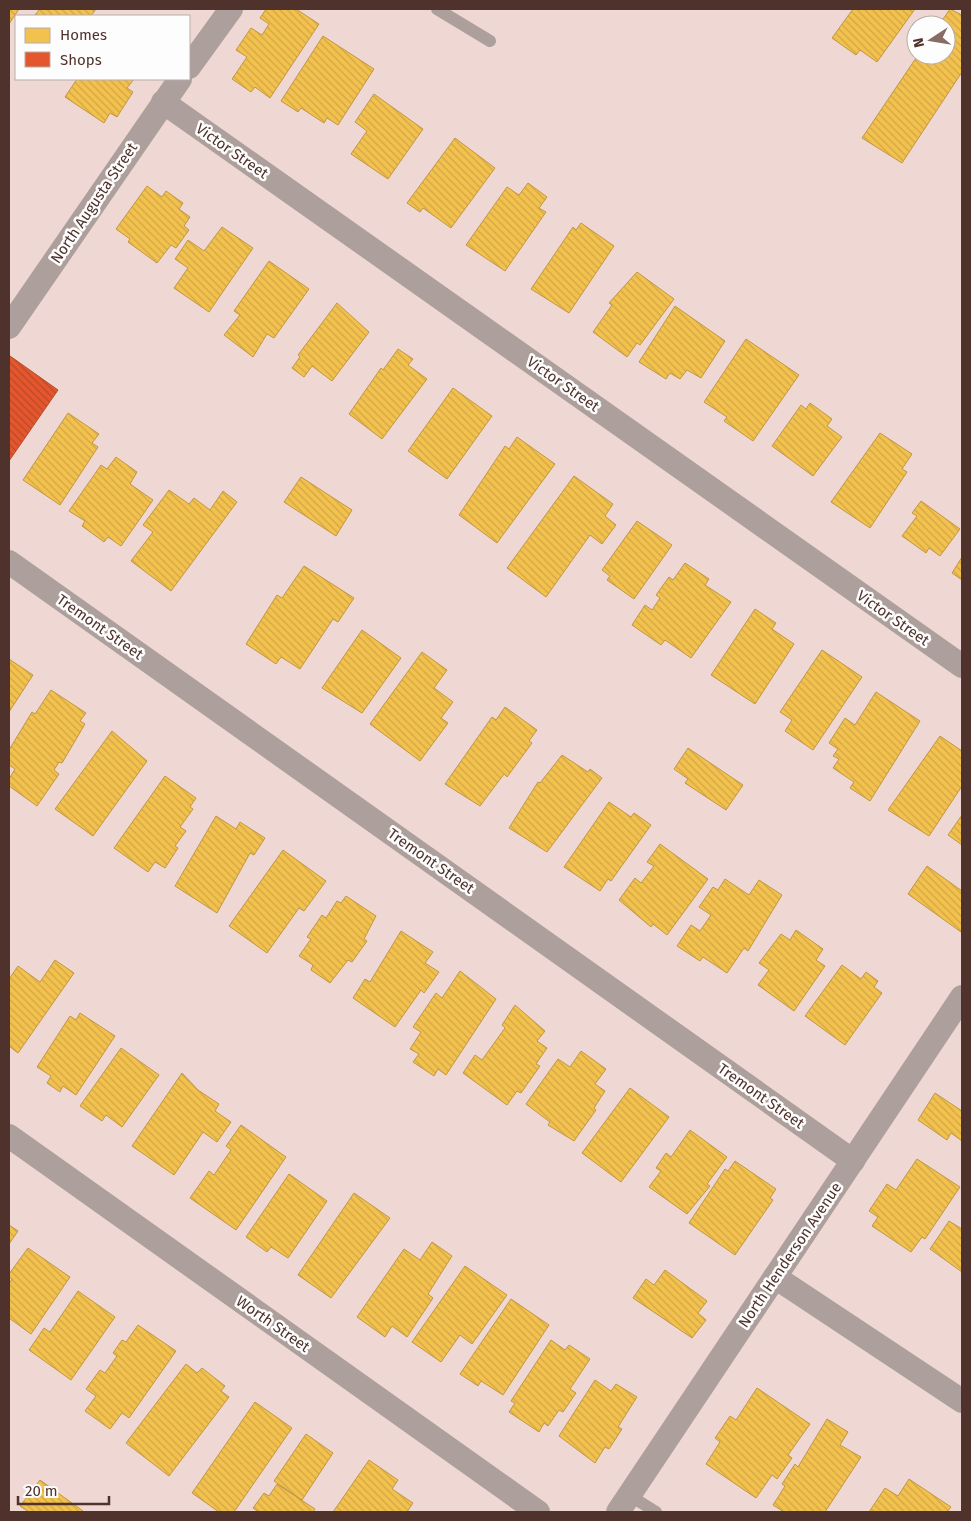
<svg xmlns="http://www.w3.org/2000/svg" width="971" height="1521" font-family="'Fira Sans',sans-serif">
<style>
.homes{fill:url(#homes-back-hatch);stroke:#c19644}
.shops{fill:url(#shops-back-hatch);stroke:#b74c2d}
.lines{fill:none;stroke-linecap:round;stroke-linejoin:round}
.service{stroke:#ac9f9c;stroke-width:12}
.minor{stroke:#ac9f9c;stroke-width:24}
.labels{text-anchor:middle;stroke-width:5;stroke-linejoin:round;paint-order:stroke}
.street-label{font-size:15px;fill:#4f322c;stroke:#fdfdfd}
</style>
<defs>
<pattern id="homes-back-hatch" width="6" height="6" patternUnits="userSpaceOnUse" patternTransform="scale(1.25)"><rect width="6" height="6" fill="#f2c14e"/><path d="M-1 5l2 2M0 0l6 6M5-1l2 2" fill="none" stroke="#d1a644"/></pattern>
<pattern id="shops-back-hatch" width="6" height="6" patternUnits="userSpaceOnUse" patternTransform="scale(1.25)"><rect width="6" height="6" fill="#e4572e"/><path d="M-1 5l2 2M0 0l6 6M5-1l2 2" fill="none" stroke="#bb4927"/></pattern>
</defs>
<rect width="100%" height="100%" fill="#efd8d3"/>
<g class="homes">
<path d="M9,9H19L9,24Z"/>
<path d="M40,9H96L91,16H34Z"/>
<path d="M266,9H296L319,24L270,98L255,87L251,92L232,79L247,57L236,50L251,28L262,35L269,24L260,18Z"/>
<path d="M853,9H915L877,62L860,50L856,55L832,38Z"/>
<path d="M950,9L962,15V72L902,163L862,138L918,55H946V25H939Z"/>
<path d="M323,36L374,69L338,125L327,118L324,123L301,108L298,112L281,101Z"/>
<path d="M77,79H134L127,88L133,92L117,117L110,113L104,123L65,97Z"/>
<path d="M374,94L423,129L388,179L351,154L367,131L355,122Z"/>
<path d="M455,138L495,168L451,228L423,208L420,212L407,203Z"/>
<path d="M528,183L547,197L539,208L546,212L505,271L466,245L507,187L519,195Z"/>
<path d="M147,186L162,197L166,191L183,203L179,209L190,217L184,226L189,230L176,248L171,245L157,263L128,242L130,239L116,229Z"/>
<path d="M581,223L614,246L569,313L531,289L573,227L576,230Z"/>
<path d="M222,227L253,248L209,312L174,288L188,268L175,259L188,240L204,251Z"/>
<path d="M269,261L309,289L274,338L267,334L253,357L224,335L240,315L234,311Z"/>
<path d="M637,272L674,299L640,345L637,343L627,357L593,332L612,305L609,303Z"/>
<path d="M337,303L369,332L332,381L312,366L304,377L292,368L300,357L298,355Z"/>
<path d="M675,306L725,341L701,378L687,370L680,379L670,373L666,379L639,362Z"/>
<path d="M746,339L799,375L753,441L724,421L727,417L704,402Z"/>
<path d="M398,349L413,359L408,365L427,379L382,439L349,414L381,368L383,370Z"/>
<path d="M453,388L492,416L447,479L408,451Z"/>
<path d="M810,403L832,419L827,426L842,437L813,476L772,446L801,405L806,409Z"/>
<path d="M68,413L99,434L92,443L98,447L60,505L23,480Z"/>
<path d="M880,433L912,454L902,469L907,472L870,528L831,502Z"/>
<path d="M517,437L555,464L497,543L459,515L505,446L509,449Z"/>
<path d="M116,457L137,472L130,484L153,500L121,546L108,537L104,542L82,526L85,521L69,511L101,465L107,469Z"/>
<path d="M574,476L613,504L605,516L616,525L602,544L590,535L546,597L507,568Z"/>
<path d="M301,477L352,510L336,536L284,502Z"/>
<path d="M169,490L189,504L194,498L210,510L223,491L237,502L171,591L131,561L153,532L143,525Z"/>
<path d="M921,501L960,529L940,556L929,548L926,553L902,536L917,516L912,513Z"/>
<path d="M637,521L672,545L634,599L607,580L610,576L602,570Z"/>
<path d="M962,557V580L952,573Z"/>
<path d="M685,563L709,579L705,585L731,602L691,658L665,640L661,645L632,625L645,605L652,610L660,598L656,595L669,577L673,580Z"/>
<path d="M304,566L354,598L338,622L333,619L300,669L281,657L276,664L246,644L277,595L282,598Z"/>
<path d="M755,609L776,623L772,629L794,644L755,704L711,675Z"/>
<path d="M362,630L401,658L362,713L322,688Z"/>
<path d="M822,650L862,677L813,750L785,731L792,720L780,712Z"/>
<path d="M422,652L447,670L434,688L453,702L441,718L448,723L420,761L370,724Z"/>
<path d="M9,659L33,675L9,712Z"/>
<path d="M51,690L86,713L80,721L85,724L62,763L59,762L54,770L59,774L37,806L9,786V779L15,769L9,765V750L32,712L35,714Z"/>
<path d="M876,692L920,721L870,801L850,788L854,782L833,768L839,759L833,756L838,749L829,743L845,718L855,725Z"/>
<path d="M505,707L537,730L529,741L532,743L507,777L504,774L480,806L445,784L492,717L496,720Z"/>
<path d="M112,731L147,761L93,836L55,809Z"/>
<path d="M940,736L962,751V786L929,836L888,810Z"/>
<path d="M688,748L743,785L726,810L685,783L688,779L674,769Z"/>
<path d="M562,755L588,772L590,769L602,778L547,852L509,828L538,782L540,783Z"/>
<path d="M165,776L196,798L190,807L193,809L180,827L186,831L175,846L178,848L165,868L155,862L148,872L114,848Z"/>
<path d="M609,802L631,817L634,813L651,825L611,881L608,879L600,891L564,867Z"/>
<path d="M962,815V845L948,835Z"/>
<path d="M216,816L236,829L240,822L265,838L254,855L250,853L217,913L175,886Z"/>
<path d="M660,844L708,879L667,935L653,924L651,927L619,900L635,878L641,883L654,866L647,862Z"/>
<path d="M283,850L326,881L304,911L299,908L267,953L229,926Z"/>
<path d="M927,866L962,891V930L961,932L908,894Z"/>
<path d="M725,879L749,895L759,880L782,895L748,951L744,948L727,973L703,957L700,961L677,946L691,925L700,931L711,915L699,907L713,887L718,890Z"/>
<path d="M346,896L376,916L364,939L367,941L352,962L348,960L330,983L311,970L313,965L299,956L311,939L307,937L322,915L326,918L337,901L341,903Z"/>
<path d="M796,930L823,949L816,960L825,966L794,1011L758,985L769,970L759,963L781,934L790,940Z"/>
<path d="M401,931L433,952L425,963L439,972L424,993L421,990L395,1027L353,998L365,979L370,982Z"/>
<path d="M55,960L74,973L18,1053L9,1046V979L18,966L40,982Z"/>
<path d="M842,965L861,979L866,972L878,981L874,987L882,993L845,1045L805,1016Z"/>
<path d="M460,971L496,999L446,1075L438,1069L434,1076L413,1062L419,1054L410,1049L421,1032L413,1027L436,993L442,998Z"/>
<path d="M515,1005L545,1031L537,1041L547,1048L536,1064L540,1066L521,1093L517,1091L507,1105L463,1073L475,1055L482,1060L505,1028L502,1025Z"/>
<path d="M80,1013L115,1036L76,1095L63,1086L60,1092L47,1083L51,1076L37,1067L70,1016L76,1020Z"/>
<path d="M121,1048L159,1075L122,1127L106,1115L102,1121L80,1106Z"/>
<path d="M581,1051L606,1069L595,1084L605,1091L594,1108L596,1110L574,1141L548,1125L550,1122L526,1104L558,1059L570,1067Z"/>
<path d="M182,1073L198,1090L219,1104L215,1111L231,1122L217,1142L203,1132L174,1175L132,1146Z"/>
<path d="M630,1088L669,1117L621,1182L582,1153Z"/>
<path d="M935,1093L962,1111V1141L951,1133L947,1140L918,1120Z"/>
<path d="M241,1125L286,1157L236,1230L190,1198L209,1171L214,1175L231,1150L226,1146Z"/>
<path d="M690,1130L727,1157L707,1184L710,1186L687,1214L649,1187L661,1171L656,1168L666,1153L671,1157Z"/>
<path d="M917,1159L960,1187L925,1239L922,1237L911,1252L872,1226L878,1217L869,1211L887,1184L896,1190Z"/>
<path d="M735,1161L776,1189L770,1198L773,1200L735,1255L689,1223L725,1169L728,1171Z"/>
<path d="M289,1174L327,1201L288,1258L271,1247L267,1252L246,1237Z"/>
<path d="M354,1193L390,1218L331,1298L298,1275Z"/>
<path d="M949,1221L962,1229V1272L930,1249Z"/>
<path d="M9,1225L18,1231L9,1244Z"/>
<path d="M432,1242L452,1256L428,1294L433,1298L407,1337L392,1326L385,1337L357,1317L404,1249L420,1260Z"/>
<path d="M28,1248L70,1277L31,1334L9,1318V1284L12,1279L9,1277V1274Z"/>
<path d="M465,1266L507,1295L472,1344L460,1335L441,1362L412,1342Z"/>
<path d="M665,1270L707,1301L698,1313L706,1320L692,1338L633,1298L646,1279L654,1285Z"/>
<path d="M78,1291L115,1317L71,1380L29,1350L44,1328L50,1332Z"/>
<path d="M511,1299L549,1325L503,1395L481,1381L478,1386L460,1374Z"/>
<path d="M138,1325L176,1351L129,1418L122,1413L110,1429L85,1411L96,1396L86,1389L100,1370L105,1373L117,1356L113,1353L122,1340L126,1342Z"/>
<path d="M551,1340L565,1350L569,1345L590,1359L570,1389L576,1393L563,1412L559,1410L548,1426L544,1423L539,1432L509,1412L515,1403L511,1401Z"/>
<path d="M186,1364L197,1373L202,1368L225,1386L221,1391L229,1397L169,1476L126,1443Z"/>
<path d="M595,1380L611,1391L616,1384L637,1397L618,1427L622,1429L609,1449L605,1447L595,1463L559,1436Z"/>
<path d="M757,1388L810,1424L788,1455L792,1458L777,1479L772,1475L756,1498L706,1464L720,1442L715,1438L730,1416L736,1420Z"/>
<path d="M255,1402L292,1428L234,1512H219L192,1493Z"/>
<path d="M827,1419L848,1432L840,1445L861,1457L825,1512H784L773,1505L785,1486L782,1484L795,1464L798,1467Z"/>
<path d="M306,1434L333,1453L302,1500L274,1481Z"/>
<path d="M369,1460L398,1480L392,1489L413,1503L407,1512H333Z"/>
<path d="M909,1479L951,1507L947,1512H869L885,1488L898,1496Z"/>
<path d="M40,1480L83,1511L81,1512H29L20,1506Z"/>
<path d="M277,1484L315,1509L313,1512H259L253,1508L264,1493L269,1496Z"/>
</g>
<path class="shops" d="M10,356L58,390L9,461V359Z"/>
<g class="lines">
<g class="service">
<path d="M437,9L490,41"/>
<path d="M629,1495L656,1512"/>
</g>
<g class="minor">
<path d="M189,67L231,9"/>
<path d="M163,102L962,666"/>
<path d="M9,327L180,79"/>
<path d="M9,562L853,1161"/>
<path d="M9,1136L538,1512"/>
<path d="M775,1277L962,1401"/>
<path d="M618,1512L962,997"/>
</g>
</g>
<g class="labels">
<g class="street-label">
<text transform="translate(232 151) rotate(35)" y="5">Victor Street</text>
<text transform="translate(94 203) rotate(-56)" y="5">North Augusta Street</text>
<text transform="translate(563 384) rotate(35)" y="5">Victor Street</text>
<text transform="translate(893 618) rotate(35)" y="5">Victor Street</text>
<text transform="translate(100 627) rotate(35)" y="5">Tremont Street</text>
<text transform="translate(431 861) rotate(35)" y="5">Tremont Street</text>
<text transform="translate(761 1096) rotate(35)" y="5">Tremont Street</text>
<text transform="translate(790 1255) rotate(-56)" y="5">North Henderson Avenue</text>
<text transform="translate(273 1324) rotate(35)" y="5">Worth Street</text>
</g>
</g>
<rect width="971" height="1521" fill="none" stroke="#4f322c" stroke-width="20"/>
<rect x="15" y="15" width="175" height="65" fill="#fdfdfd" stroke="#b7aca9"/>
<rect x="25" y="28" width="25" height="15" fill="#f2c14e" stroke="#b7aca9"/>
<text x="60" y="40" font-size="15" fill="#4f322c">Homes</text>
<rect x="25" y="52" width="25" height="15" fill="#e4572e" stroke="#b7aca9"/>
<text x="60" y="65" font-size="15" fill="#4f322c">Shops</text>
<g transform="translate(931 40) rotate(258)"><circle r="24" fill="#fdfdfd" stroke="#b7aca9"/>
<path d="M0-4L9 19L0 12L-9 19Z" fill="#876c66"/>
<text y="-8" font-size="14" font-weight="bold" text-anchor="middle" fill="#4f322c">N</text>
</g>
<path d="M18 1496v8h91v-8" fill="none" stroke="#4f322c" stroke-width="2.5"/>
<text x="25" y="1496" font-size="15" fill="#4f322c" stroke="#fdfdfd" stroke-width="4" paint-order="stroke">20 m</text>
</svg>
